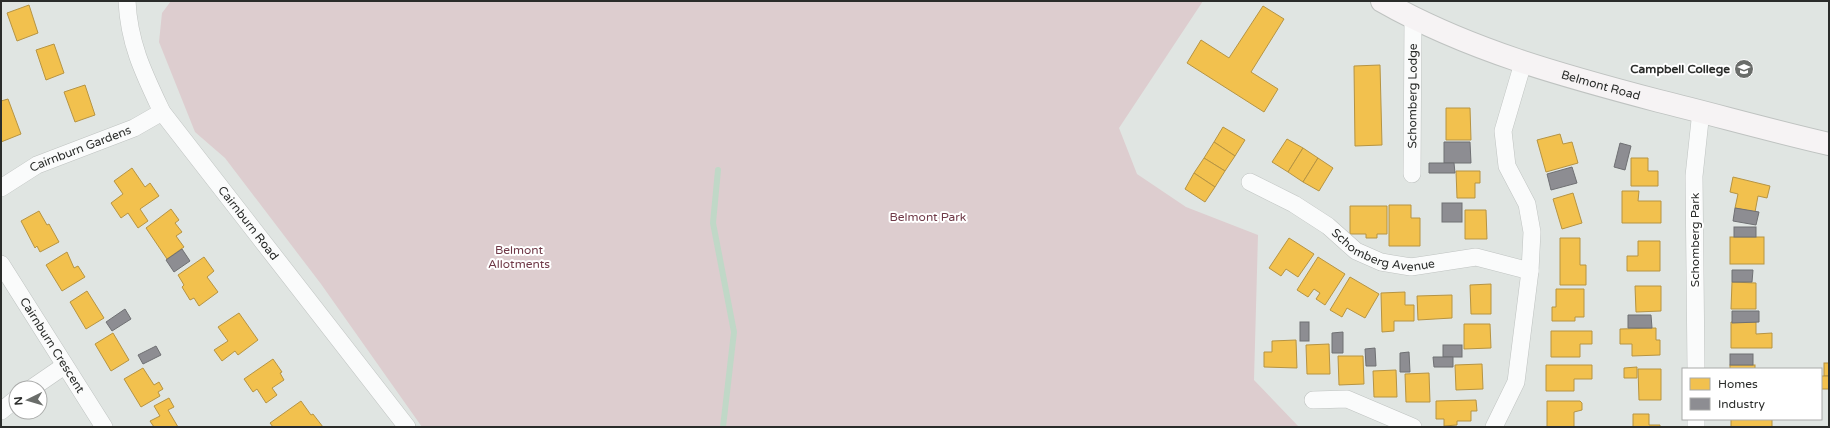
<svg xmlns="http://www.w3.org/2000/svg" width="1830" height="428" font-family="'Varela Round',sans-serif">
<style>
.green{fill:#ddcdcf}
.homes{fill:#f2c14e;stroke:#b69443}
.industry{fill:#8d8d92;stroke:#6f7073}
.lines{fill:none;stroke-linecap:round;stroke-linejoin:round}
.stream{stroke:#c0d8c7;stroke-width:6}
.minor-casing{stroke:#bfc3c1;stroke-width:18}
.secondary-casing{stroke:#bfc3c1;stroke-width:24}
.minor{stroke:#fafbfb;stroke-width:17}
.secondary{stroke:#f6f3f4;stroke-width:22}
.labels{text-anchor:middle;stroke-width:4;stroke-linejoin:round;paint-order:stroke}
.poi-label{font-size:12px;font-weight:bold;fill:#2a2c2a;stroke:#fff;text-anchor:end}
.street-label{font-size:12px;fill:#2a2c2a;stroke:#fff}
.park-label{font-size:12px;fill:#6f3947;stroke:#fff}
</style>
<rect width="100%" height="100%" fill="#e0e5e2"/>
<path class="green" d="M171,1H1203L1119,128L1137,174L1186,207L1258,235L1254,380L1299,427H422L321,284L225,158L195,132L159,42L162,13Z"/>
<g class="homes">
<path d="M29,5L38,33L17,41L7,13Z"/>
<path d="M1263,6L1284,19L1251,72L1278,89L1264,112L1187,63L1201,40L1229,58Z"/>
<path d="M54,44L64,73L46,80L36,50Z"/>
<path d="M1380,65L1382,145L1355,146L1354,66Z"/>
<path d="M85,85L95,115L75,122L64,92Z"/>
<path d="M8,99L21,134L1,142V101Z"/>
<path d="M1446,108H1470L1471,140H1446Z"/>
<path d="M1223,127L1245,140L1235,156L1214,142Z"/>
<path d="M1560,134L1563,144L1572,142L1578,163L1546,172L1537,140Z"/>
<path d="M1287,139L1303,148L1288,172L1272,162Z"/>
<path d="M1214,142L1235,156L1225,171L1204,158Z"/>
<path d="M1303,148L1318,158L1303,182L1288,172Z"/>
<path d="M1204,158L1225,171L1215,187L1194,173Z"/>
<path d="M1318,158L1333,168L1319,191L1303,182Z"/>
<path d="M1631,158H1648V171H1658V186H1631Z"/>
<path d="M132,168L145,187L150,183L159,196L140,209L148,221L138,228L128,213L121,218L111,203L123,194L114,181Z"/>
<path d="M1456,171H1480V183H1475V198H1457Z"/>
<path d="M1194,173L1215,187L1205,202L1185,189Z"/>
<path d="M1733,177L1770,186L1767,198L1758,196L1755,212L1735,208L1738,194L1730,192Z"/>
<path d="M1622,191H1639L1638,201H1661V223H1622Z"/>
<path d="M1573,193L1582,223L1562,229L1553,199Z"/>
<path d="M1389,205H1411V218H1420V246H1389Z"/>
<path d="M1350,206H1387V234H1377V238H1366V234H1350Z"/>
<path d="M171,209L179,220L175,223L182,232L176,236L184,247L167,259L146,228Z"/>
<path d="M1465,210H1486L1487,239H1465Z"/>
<path d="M39,211L47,225L49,224L59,242L40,252L37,246L35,248L21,221Z"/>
<rect x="1730" y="237" width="34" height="27"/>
<path d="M1289,238L1314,254L1298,277L1286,269L1281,276L1269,268Z"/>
<path d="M1560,238H1580V265H1586V285H1560Z"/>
<path d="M1638,241H1660V271H1627V256H1638Z"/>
<path d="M67,252L74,268L78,266L85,277L62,291L46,265Z"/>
<path d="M204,257L214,271L207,277L218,292L199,306L194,298L190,300L182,287L184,285L178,275Z"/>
<path d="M1318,257L1345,274L1325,305L1316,299L1320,293L1314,289L1308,297L1297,290Z"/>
<path d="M1350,277L1379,294L1365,318L1347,308L1342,317L1330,310Z"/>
<path d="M1732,282L1756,283V309H1731Z"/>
<path d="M1491,284V314H1471L1470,285Z"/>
<path d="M1635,286H1661V311L1636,312Z"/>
<path d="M1556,289H1584V317H1575V321H1552V307H1556Z"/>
<path d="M87,291L104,318L86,329L70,302Z"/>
<path d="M1405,292V305H1414V321H1394V331L1382,332L1381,293Z"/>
<path d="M1452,295V318L1418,320L1417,296Z"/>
<path d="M239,313L258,340L238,355L235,351L222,361L214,350L228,341L218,327Z"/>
<path d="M1731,322H1756V334L1772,333V348H1731Z"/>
<path d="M1464,324H1490L1491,348L1464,349Z"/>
<path d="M1656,328V340H1660V355L1632,356V344H1620V329Z"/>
<path d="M1551,331H1592V344H1580V357H1551Z"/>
<path d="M113,333L129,360L111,371L95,344Z"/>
<path d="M1296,340L1297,368L1264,367V352H1272V341Z"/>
<path d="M1329,344L1330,374H1307L1306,345Z"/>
<path d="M1338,356H1363L1364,384L1339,385Z"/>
<path d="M273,359L282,372L280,373L284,380L272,388L277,395L266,403L257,389L253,392L244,379Z"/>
<rect x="1824" y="363" width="5" height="13"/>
<path d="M1482,364L1483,389L1456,390L1455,365Z"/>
<path d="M1546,365H1592V379H1574V391H1546Z"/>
<rect x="1730" y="365" width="25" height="4"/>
<path d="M1637,367V378H1624V368Z"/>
<path d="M143,368L154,385L159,382L163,389L158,392L160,396L141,407L124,379Z"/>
<path d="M1638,369H1661V400H1639Z"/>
<path d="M1396,370L1397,397H1374L1373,371Z"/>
<path d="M1429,373L1430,402H1406L1405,374Z"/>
<rect x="1821" y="376" width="8" height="13"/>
<path d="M169,398L174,407L168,410L178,427H154L150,421L160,416L154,406Z"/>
<path d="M1476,400L1477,411H1471V421H1457V425L1444,426V419H1436V401Z"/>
<path d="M301,401L311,415L313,414L323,427H273L270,423Z"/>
<path d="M1547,401H1580L1582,403V410L1574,412V427H1547Z"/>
<path d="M1633,414H1649V425H1660V427H1633Z"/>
<rect x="1731" y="419" width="41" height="8"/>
</g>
<g class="industry">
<path d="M1444,142H1470L1471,163H1444Z"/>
<path d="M1620,143L1631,146L1625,170L1614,167Z"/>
<path d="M1429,163H1454L1455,173H1429Z"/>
<path d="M1572,167L1577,183L1551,190L1547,174Z"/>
<rect x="1442" y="203" width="20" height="19"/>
<path d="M1735,208L1759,212L1756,225L1733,221Z"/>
<rect x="1734" y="227" width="22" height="10"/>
<path d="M182,249L190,261L174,272L166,260Z"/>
<path d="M1732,270H1753L1752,282H1732Z"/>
<path d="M125,309L131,319L112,331L106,322Z"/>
<path d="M1732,311H1759V322L1732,323Z"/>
<path d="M1628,315H1651L1652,328H1628Z"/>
<rect x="1300" y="322" width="9" height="19"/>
<path d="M1343,332V353H1332V333Z"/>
<rect x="1443" y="345" width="19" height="12"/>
<path d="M156,346L161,355L143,364L138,355Z"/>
<path d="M1375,348L1376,366H1366L1365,349Z"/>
<path d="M1409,352L1410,372H1400V353Z"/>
<rect x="1730" y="354" width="23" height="11"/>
<path d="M1433,357H1453V367H1434Z"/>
</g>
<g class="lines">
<path class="stream" d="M718,170L713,223L734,332L723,427"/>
<defs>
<g id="minor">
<path id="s1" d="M127,1C129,44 144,74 162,112L407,427"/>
<path id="s2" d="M1412,174L1413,19"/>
<path id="s3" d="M1250,182L1294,204L1328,226L1356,251L1381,262L1411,267L1476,257L1530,271"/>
<path id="s4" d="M1,188L37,165L134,128L162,112"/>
<path id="s5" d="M1,264L104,427"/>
<path d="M1696,369L1694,176L1701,111"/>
<path d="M32,388L64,366"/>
<path d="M1313,400L1347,399L1413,427"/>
<path d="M1,411L16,399"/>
<path d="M1696,419V427"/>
<path d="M1494,427L1516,382L1530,271L1532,232L1527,204L1507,166L1503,131L1523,63"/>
</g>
<g id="secondary">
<path id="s6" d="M1382,1C1468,50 1564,76 1659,101C1716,115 1772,131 1829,144"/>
</g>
</defs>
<use href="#minor" class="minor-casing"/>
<use href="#secondary" class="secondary-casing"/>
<use href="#minor" class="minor"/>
<use href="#secondary" class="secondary"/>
</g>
<defs>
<symbol id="school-disc" viewBox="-11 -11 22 22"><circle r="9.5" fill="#6a6d6a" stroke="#fff"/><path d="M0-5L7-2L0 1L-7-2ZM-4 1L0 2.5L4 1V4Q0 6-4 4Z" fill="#fff"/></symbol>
</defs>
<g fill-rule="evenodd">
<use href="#school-disc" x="1733" y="58" width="22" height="22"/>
</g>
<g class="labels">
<g class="poi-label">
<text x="1730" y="73">Campbell College</text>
</g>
<g class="street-label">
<text dy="4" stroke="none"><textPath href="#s6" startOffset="235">Belmont Road</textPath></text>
<text dy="4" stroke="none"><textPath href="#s2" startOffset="78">Schomberg Lodge</textPath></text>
<text dy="4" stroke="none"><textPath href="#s4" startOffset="89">Cairnburn Gardens</textPath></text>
<text dy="4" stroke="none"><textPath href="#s1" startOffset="258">Cairnburn Road</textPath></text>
<text transform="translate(1695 240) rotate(-90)" y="4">Schomberg Park</text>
<text dy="4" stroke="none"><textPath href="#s3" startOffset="153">Schomberg Avenue</textPath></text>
<text dy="4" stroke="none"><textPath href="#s5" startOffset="96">Cairnburn Crescent</textPath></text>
</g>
<g class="park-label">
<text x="928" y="221">Belmont Park</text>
<text x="519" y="254">Belmont<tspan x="519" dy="14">Allotments</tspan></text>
</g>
</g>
<rect width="1830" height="428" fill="none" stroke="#2a2c2a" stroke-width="4"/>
<rect x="1682" y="368" width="140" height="52" fill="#ffffff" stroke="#aaabaa"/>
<rect x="1690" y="378" width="20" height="12" fill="#f2c14e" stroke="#aaabaa"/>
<text x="1718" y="388" font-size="12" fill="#2a2c2a">Homes</text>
<rect x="1690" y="398" width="20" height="12" fill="#8d8d92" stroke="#aaabaa"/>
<text x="1718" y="408" font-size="12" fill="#2a2c2a">Industry</text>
<g transform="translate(28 400) rotate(265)"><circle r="19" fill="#ffffff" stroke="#aaabaa"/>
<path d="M0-3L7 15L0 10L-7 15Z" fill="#6a6d6a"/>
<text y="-6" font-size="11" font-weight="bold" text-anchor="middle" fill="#2a2c2a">N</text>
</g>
</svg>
